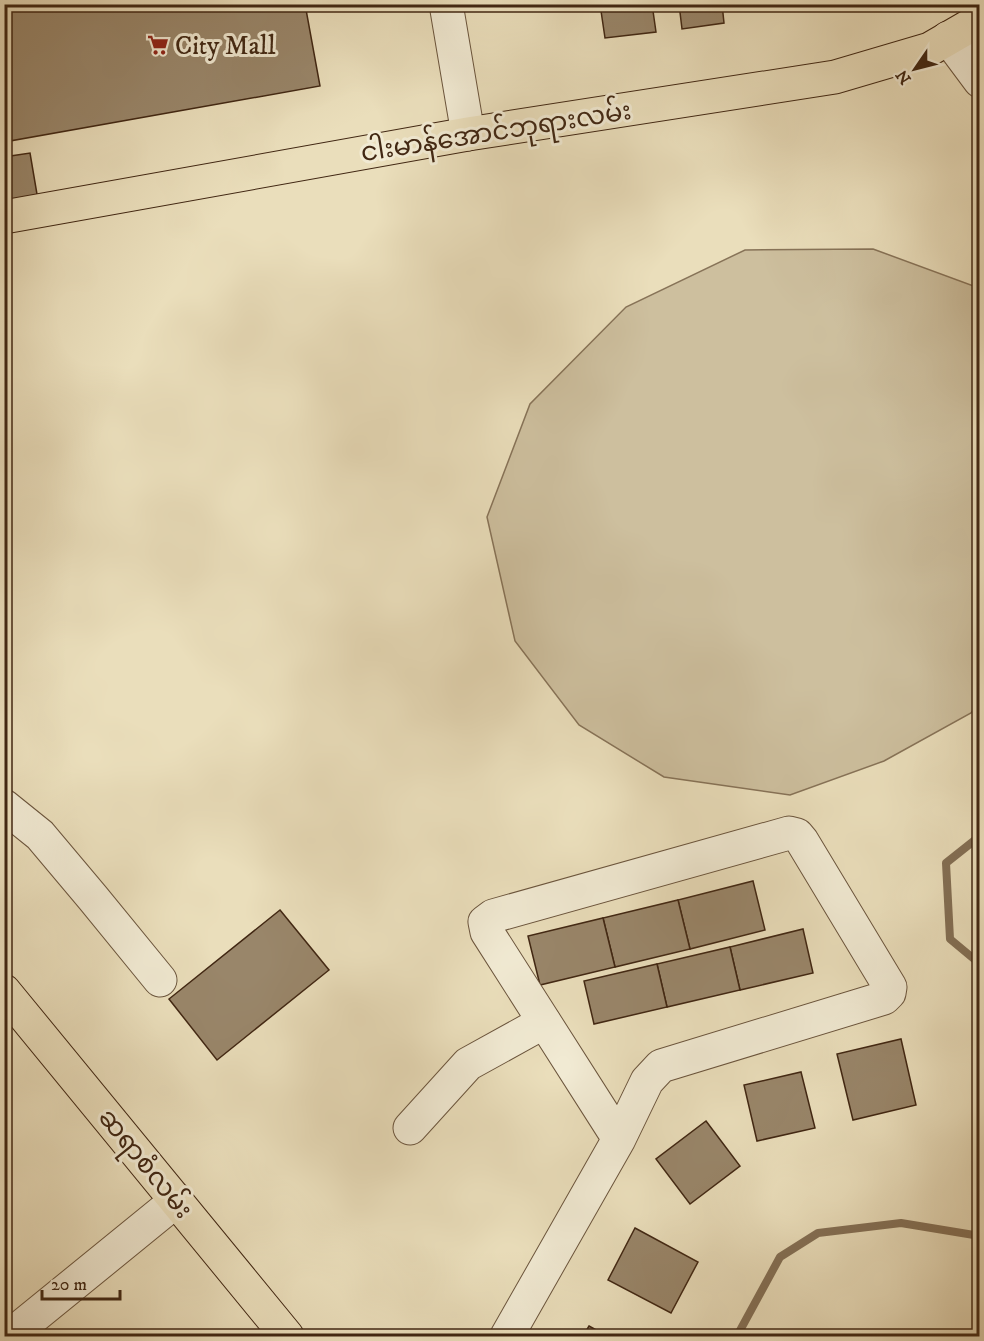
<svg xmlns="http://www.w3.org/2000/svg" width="984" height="1341" font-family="'IM FELL DW Pica','Noto Sans Myanmar',serif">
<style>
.green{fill:#cdbf9e;stroke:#877358;stroke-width:1.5}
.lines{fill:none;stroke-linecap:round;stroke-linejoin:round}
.stream{stroke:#847056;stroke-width:8}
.building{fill:#99866a;stroke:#412713;stroke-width:1.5}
.minor-casing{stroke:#6b553d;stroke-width:35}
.major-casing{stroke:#412713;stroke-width:35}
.minor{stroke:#f1ead3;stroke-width:33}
.major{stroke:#eadebb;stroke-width:33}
.labels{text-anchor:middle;stroke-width:6;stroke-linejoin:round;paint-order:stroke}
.poi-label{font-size:26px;fill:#412713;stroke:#f1ead3;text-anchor:start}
.street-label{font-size:26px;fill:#412713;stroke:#f1ead3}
</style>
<rect width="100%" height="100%" fill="#eadebb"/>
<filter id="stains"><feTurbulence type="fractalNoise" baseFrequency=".00333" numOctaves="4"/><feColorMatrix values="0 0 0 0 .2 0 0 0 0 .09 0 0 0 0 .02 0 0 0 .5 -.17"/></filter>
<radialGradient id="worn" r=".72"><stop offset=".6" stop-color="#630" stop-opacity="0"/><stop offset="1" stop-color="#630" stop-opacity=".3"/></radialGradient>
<path class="green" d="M873,249L979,288V702L971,713L884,761L790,795L664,777L579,725L515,641L487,517L530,404L626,307L745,250Z"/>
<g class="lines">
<g class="stream">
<path d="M980,836L946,863L950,939L980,964"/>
<path d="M737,1336L780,1257L818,1233L901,1223L980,1236"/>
</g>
</g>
<g class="building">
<path d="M4,4H305L320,86L4,142Z"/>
<path d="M600,4H652L656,32L605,38Z"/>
<path d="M679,4H722L724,23L682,29Z"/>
<path d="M30,153L38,200L4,205V157Z"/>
<path d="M753,881L765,930L690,949L678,900Z"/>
<path d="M678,900L690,949L615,967L603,918Z"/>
<path d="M280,910L329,970L217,1060L169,999Z"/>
<path d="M603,918L615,967L540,985L528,936Z"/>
<path d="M803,929L813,973L740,990L730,947Z"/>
<path d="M730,947L740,990L667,1007L657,964Z"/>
<path d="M657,964L667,1007L594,1024L584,981Z"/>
<path d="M901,1039L916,1105L853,1120L837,1054Z"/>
<path d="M801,1072L815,1128L757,1141L744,1085Z"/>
<path d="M706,1121L740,1166L690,1204L656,1159Z"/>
<path d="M635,1228L698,1262L671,1313L608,1280Z"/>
<path d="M589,1326L607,1336H583Z"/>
</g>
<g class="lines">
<defs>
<g id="minor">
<path d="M446,4L468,134"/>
<path d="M948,38L980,81"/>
<path d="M4,806L40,835L93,898L160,980"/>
<path d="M410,1128L468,1064L544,1022"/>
<path d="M10,1336L177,1200"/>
<path d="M507,1336L619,1139L647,1081L661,1066L884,998L889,993L890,987L802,841L797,835L789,833L493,916L485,922L487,932L619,1139"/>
</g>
<g id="major">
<path d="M4,217L468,134L835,77L930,49L980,20"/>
<path d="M4,991L287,1336"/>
</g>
</defs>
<use href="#minor" class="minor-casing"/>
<use href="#major" class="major-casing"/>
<use href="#minor" class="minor"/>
<use href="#major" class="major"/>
</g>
<defs>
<symbol id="supermarket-bare" viewBox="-9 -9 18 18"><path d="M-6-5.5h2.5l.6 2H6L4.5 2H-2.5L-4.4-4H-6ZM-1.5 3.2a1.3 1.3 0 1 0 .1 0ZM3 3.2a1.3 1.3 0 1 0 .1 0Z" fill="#8f2418" stroke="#f1ead3" stroke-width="2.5" paint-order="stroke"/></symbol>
</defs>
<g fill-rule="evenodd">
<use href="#supermarket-bare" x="143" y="30" width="30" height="30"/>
</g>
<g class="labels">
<g class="poi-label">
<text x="175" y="54">City Mall</text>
</g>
<g class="street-label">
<text transform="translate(496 131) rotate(-9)" y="9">ငါးမာန်အောင်ဘုရားလမ်း</text>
<text transform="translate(146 1163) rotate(51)" y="9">ဆရာစံလမ်း</text>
</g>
</g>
<rect width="984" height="1341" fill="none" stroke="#eadebb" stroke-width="24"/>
<rect x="6" y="6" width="972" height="1329" fill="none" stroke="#412713" stroke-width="3"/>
<rect x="12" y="12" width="960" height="1317" fill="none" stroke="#412713" stroke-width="1.5"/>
<g transform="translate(915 69) rotate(235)" stroke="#f1ead3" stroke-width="4.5" paint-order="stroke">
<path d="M0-4.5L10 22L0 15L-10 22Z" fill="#412713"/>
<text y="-9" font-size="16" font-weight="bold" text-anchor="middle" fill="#412713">N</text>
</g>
<path d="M42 1290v9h78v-9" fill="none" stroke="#412713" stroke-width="3"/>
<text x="51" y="1290" font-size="18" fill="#412713" stroke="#f1ead3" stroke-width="4.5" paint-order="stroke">20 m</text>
<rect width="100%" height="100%" filter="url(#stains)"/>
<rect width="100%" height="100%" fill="url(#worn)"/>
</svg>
